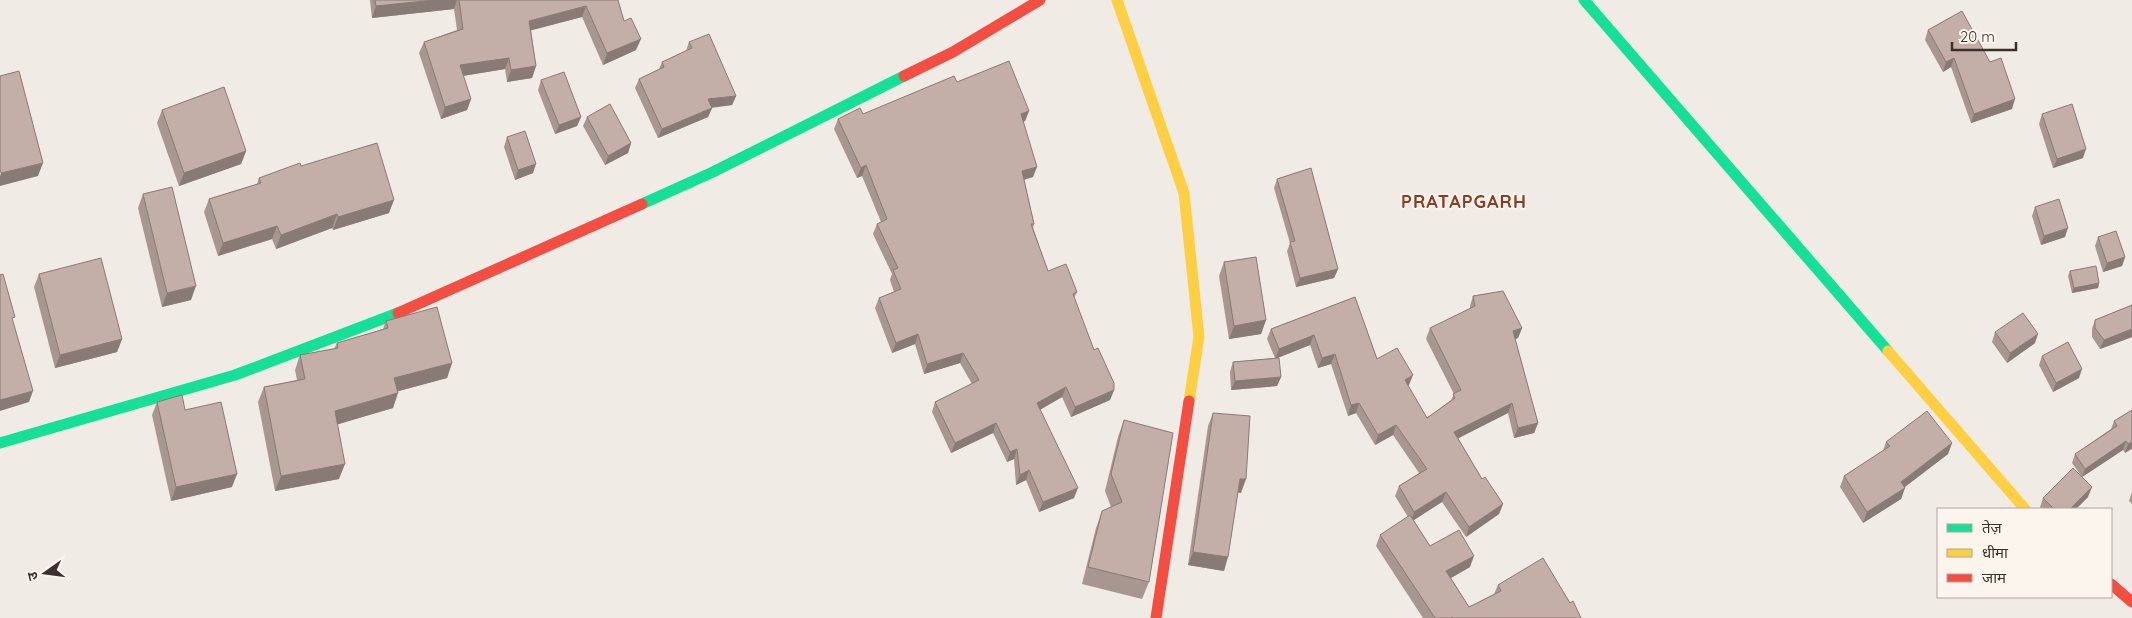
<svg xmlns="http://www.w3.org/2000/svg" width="2132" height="618" font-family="Quicksand,'Noto Sans Devanagari',sans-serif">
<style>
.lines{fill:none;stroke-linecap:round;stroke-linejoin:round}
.fast{stroke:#16e098;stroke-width:11}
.slow{stroke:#ffcf43;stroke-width:11}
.jam{stroke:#f24e42;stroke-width:11}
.wall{fill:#a89690}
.shaded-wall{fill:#887a75}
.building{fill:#c3afa7;stroke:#887a75}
.labels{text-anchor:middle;stroke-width:4;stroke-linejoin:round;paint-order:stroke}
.district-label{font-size:18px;font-weight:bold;letter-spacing:1px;fill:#8c3b22;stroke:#fbf5ee}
</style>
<rect width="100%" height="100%" fill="#f0ebe5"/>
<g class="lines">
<g class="fast">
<path d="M1584,0L1888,351"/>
<path d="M642,204L713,172L904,76"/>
<path d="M0,443L235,375L398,313"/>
</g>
<g class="slow">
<path d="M1117,0L1184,193L1199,337L1189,401"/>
<path d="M1888,351L2025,509"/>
</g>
<g class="jam">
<path d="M904,76L953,52L1040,0"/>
<path d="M398,313L642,204"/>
<path d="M2111,584L2132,602"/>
<path d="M1156,618L1189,401"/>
</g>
</g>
<g class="wall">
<path d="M370,0H618L624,21L636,50L603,65L582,17L531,30L536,66L532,78L507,82L505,69L463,76L471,99L467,110L441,119L419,53L424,42L457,30L454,9L372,18Z"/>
<path d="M1928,30L1990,62L2012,109L1971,123L1951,67L1943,72L1925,40Z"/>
<path d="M689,42L736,96L732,105L712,108L708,117L658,138L635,88L639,79L659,69L662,62L686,51Z"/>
<path d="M541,80L581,117L577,126L555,134L538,90Z"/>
<path d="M957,82L1029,111L1025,121L1023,122L1033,177L1024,180L1034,224L1033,228L1048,271L1077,292L1074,298L1094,350L1114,390L1110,400L1071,417L1062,397L1040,410L1074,498L1039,512L1026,480L1016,485L1014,459L1007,462L993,433L951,453L932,412L935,402L972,384L960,363L924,374L915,344L892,353L875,308L879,298L894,292L890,280L892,274L873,234L877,224L881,222L862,176L857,178L834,129L838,119L863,114Z"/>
<path d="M162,110L246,151L241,164L179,186L157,123Z"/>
<path d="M2042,114L2083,158L2053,168L2039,124Z"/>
<path d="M587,117L631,143L628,153L605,165L583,126Z"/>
<path d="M507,137L533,173L515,180L504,147Z"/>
<path d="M301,166L389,213L333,230L332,228L276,249L272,239L218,256L204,212L209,199L257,184L259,178Z"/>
<path d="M1277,179L1338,269L1334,278L1296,287L1287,251L1290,243L1274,188Z"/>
<path d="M143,194L191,300L162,307L138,208Z"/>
<path d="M2035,207L2065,237L2041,245L2032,216Z"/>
<path d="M2098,237L2125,257L2122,266L2103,272L2095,246Z"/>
<path d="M1224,262L1266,320L1261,334L1229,339L1219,276Z"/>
<path d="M2070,271L2099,283L2098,288L2072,293L2068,276Z"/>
<path d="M39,274L122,339L117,352L55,368L34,287Z"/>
<path d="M1473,296L1522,328L1518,338L1515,339L1538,423L1534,433L1514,438L1508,413L1458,438L1482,479L1503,504L1499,514L1466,537L1442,502L1413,520L1430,546L1470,567L1451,578L1469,607L1494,594L1498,585L1570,603L1581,618H1423L1376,546L1380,535L1408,517L1395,496L1399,486L1419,473L1393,435L1375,445L1356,413L1348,416L1331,364L1318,368L1310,345L1277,358L1281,377L1277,386L1231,390L1230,372L1233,362L1275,358L1267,339L1271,329L1355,297L1377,359L1409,385L1408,386L1427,418L1451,400L1454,394L1426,339L1430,328L1470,309V306Z"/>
<path d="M2132,305V337L2100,349L2092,337V329L2095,320Z"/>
<path d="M386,321L452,363L447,378L398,391L393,408L337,424L339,479L275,491L258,402L264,387L297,380L295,370L300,355L334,349L337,343L383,329Z"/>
<path d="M1995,332L2035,343L2007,363L1992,342Z"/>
<path d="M2042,356L2079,378L2053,392L2039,365Z"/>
<path d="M157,402L185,410L232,487L171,501L152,415Z"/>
<path d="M2132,410V451L2131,449L2125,453L2123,450L2082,477L2072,463L2075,454L2111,429L2114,421Z"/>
<path d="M1213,413L1241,493L1238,492L1224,571L1188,565L1208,426Z"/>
<path d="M1124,420L1149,582L1142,599L1082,584L1096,528L1102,511L1111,507L1105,491L1118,437Z"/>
<path d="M1886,442L1952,443L1948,454L1905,487L1901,499L1863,523L1840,487L1844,476L1883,451Z"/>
<path d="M2132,492V504L2129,501Z"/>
<path d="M2088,497L2076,509H2042L2040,507L2043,498Z"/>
</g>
<g class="shaded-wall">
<path d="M435,0H457L454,9L372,18L376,6Z"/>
<path d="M586,6L582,17L525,32L529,21Z"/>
<path d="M641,39L636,50L603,65L607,53Z"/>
<path d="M509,58L505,69L456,77L460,65Z"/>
<path d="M1954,58L1951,67L1943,72L1946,62Z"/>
<path d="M536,66L532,78L507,82L511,70Z"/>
<path d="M736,96L732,105L704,108L708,99Z"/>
<path d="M471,99L467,110L441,119L445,107Z"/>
<path d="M2015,99L2012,109L1971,123L1974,114Z"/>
<path d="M712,108L708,117L658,138L662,129Z"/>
<path d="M1029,111L1025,121L1017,125L1021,114Z"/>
<path d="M581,117L577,126L555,134L559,125Z"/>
<path d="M631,143L628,153L605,165L608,156Z"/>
<path d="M2086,149L2083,158L2053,168L2057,159Z"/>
<path d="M246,151L241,164L179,186L184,173Z"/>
<path d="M43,163L38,176L0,186V176L1,173Z"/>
<path d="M536,164L533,173L515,180L518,170Z"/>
<path d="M866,165L862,176L857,178L861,168Z"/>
<path d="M1037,167L1033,177L1018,181L1022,171Z"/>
<path d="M394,200L389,213L333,230L338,217Z"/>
<path d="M337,214L332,228L276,249L281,235Z"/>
<path d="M277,226L272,239L218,256L223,243Z"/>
<path d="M2068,228L2065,237L2041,245L2044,236Z"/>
<path d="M2125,257L2122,266L2103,272L2107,263Z"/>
<path d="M1338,269L1334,278L1296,287L1300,278Z"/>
<path d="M2099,283L2098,288L2072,293L2074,288Z"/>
<path d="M196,286L191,300L162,307L167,293Z"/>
<path d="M1266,320L1261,334L1229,339L1234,326Z"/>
<path d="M1522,328L1518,338L1509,341L1513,331Z"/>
<path d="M2132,329V337L2100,349L2104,340Z"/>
<path d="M918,334L915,344L892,353L896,343Z"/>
<path d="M2038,334L2035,343L2007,363L2010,353Z"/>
<path d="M1314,335L1310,345L1275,359L1279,349Z"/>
<path d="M122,339L117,352L55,368L60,355Z"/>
<path d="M963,353L960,363L924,374L927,364Z"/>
<path d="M1335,354L1331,364L1318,368L1322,358Z"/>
<path d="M452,363L447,378L388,394L394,378Z"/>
<path d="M2082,369L2079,378L2053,392L2056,383Z"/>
<path d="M1413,375L1409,385L1401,390L1405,380Z"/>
<path d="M1281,377L1277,386L1231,390L1235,381Z"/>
<path d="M1066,387L1062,397L1034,413L1037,403Z"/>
<path d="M1114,390L1110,400L1071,417L1075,407Z"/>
<path d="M33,391L29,402L0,411V400Z"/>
<path d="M398,393L393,408L329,427L335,411Z"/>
<path d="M1359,403L1356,413L1348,416L1351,405Z"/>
<path d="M1512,403L1508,413L1451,442L1454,432Z"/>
<path d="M996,423L993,433L951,453L955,443Z"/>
<path d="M1538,423L1534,433L1514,438L1518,428Z"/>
<path d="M1396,425L1393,435L1375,445L1378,435Z"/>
<path d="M2126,441L2123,450L2082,477L2085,469Z"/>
<path d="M2132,442V445L2131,449L2125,453L2128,444Z"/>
<path d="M1952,443L1948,454L1898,492L1905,488L1901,499L1863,523L1867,512L1901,482Z"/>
<path d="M1017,449L1014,459L1007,462L1010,452Z"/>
<path d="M345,464L339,479L275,491L281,476Z"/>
<path d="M1029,470L1026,480L1016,485L1020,475Z"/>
<path d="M237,474L232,487L171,501L176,487Z"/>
<path d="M1240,479H1246L1241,493L1235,492Z"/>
<path d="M2092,487L2088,497L2076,509H2070Z"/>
<path d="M1078,488L1074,498L1039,512L1043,502Z"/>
<path d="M1446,492L1442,502L1411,522L1414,512Z"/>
<path d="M1503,504L1499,514L1466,537L1469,527Z"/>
<path d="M1193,552L1228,557L1224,571L1188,565Z"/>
<path d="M1474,556L1470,567L1442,583L1446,571Z"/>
</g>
<g class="building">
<path d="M375,0H435L376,6Z"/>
<path d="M459,0H618L624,21L631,18L641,39L607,53L586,6L529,21L536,66L511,70L509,58L460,65L471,99L445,107L424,42L463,29Z"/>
<path d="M1962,11L1990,62L2001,58L2015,99L1974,114L1954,58L1946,62L1928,30Z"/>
<path d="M709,34L736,96L708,99L712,108L662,129L639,79L664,67L662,62L692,48L689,42Z"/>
<path d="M1009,61L1029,111L1021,114L1037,167L1022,171L1034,224H1031L1048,271L1066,264L1077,292L1073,294L1094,350L1098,348L1114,383V390L1075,407L1066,387L1037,403L1078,488L1043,502L1029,470L1020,475L1017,449L1010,452L996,423L955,443L935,402L979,380L963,353L927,364L918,334L896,343L879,298L901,289L893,270L898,268L877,224L887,219L866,165L861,168L838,119L860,108L863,114L954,76L957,82Z"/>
<path d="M19,71L43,163L1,173L0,169V76Z"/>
<path d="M564,72L581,117L559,125L541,80Z"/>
<path d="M224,87L246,151L184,173L162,110Z"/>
<path d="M610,104L631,143L608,156L587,117Z"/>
<path d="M2072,104L2086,149L2057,159L2042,114Z"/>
<path d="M525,131L536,164L518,170L507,137Z"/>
<path d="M377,143L394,200L338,217L337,214L281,235L277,226L223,243L209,199L261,183L259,178L300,163L301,166Z"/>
<path d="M1311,168L1338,269L1300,278L1290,242L1295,241L1277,179Z"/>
<path d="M172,187L196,286L167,293L143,194Z"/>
<path d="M2059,199L2068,228L2044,236L2035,207Z"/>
<path d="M2116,231L2125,257L2107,263L2098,237Z"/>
<path d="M1256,257L1266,320L1234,326L1224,262Z"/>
<path d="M101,258L122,339L60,355L39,274Z"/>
<path d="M2096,266L2099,283L2074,288L2070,271Z"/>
<path d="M3,274L15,317L12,318L33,391L0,400V275Z"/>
<path d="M1503,291L1522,328L1513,331L1538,423L1518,428L1512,403L1454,432L1482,479L1485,477L1503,504L1469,527L1446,492L1414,512L1399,486L1427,469L1396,425L1378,435L1359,403L1351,405L1335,354L1322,358L1314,335L1279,349L1271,329L1355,297L1377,359L1397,348L1413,375L1405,380L1427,418L1455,398L1453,394L1461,390L1430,328L1475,306L1473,296Z"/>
<path d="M2132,305V329L2104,340L2095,328V320Z"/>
<path d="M437,307L452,363L394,378L398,393L335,411L345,464L281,476L264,387L305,379L300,355L338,348L337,343L388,328L386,321Z"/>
<path d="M2023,313L2038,334L2010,353L1995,332Z"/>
<path d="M2068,342L2082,369L2056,383L2042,356Z"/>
<path d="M1279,358L1281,377L1235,381L1233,362Z"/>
<path d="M182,395L185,410L221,402L237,474L176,487L157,402Z"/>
<path d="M2132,410V442L2128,444L2126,441L2085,469L2075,454L2117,426L2114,421Z"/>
<path d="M1927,411L1952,443L1901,482L1905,488L1867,512L1844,476L1890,446L1886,442Z"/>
<path d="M1213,413L1250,416L1246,479H1240L1228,557L1193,552Z"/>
<path d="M1124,420L1173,433L1149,582L1088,567L1102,511L1122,502L1111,474Z"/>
<path d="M2073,468L2092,487L2070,509H2054L2043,498Z"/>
<path d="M1410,515L1430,546L1459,530L1474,556L1446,571L1469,607L1501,591L1498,585L1543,558L1570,603L1573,601L1581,618H1453L1452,617L1451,618H1435L1380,535Z"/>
</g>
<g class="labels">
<g class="district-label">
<text x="1464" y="208">PRATAPGARH</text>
</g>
</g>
<rect x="1937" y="508" width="175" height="90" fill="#fbf5ee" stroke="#aea6a0"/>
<rect x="1947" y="524" width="25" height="8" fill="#16e098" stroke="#aea6a0"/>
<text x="1982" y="533" font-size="15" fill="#3b302b">तेज़</text>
<rect x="1947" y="549" width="25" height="8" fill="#ffcf43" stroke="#aea6a0"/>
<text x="1982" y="558" font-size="15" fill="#3b302b">धीमा</text>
<rect x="1947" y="574" width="25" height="8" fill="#f24e42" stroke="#aea6a0"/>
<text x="1982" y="583" font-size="15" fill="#3b302b">जाम</text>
<g transform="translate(45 573) rotate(256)" stroke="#fbf5ee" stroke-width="4" paint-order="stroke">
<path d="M0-4L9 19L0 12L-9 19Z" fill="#3b302b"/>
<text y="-8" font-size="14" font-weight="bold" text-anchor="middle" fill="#3b302b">उ</text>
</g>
<path d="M1952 42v8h64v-8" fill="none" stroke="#3b302b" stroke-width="2.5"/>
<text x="1960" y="42" font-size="15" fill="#3b302b" stroke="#fbf5ee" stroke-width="4" paint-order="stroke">20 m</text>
</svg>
